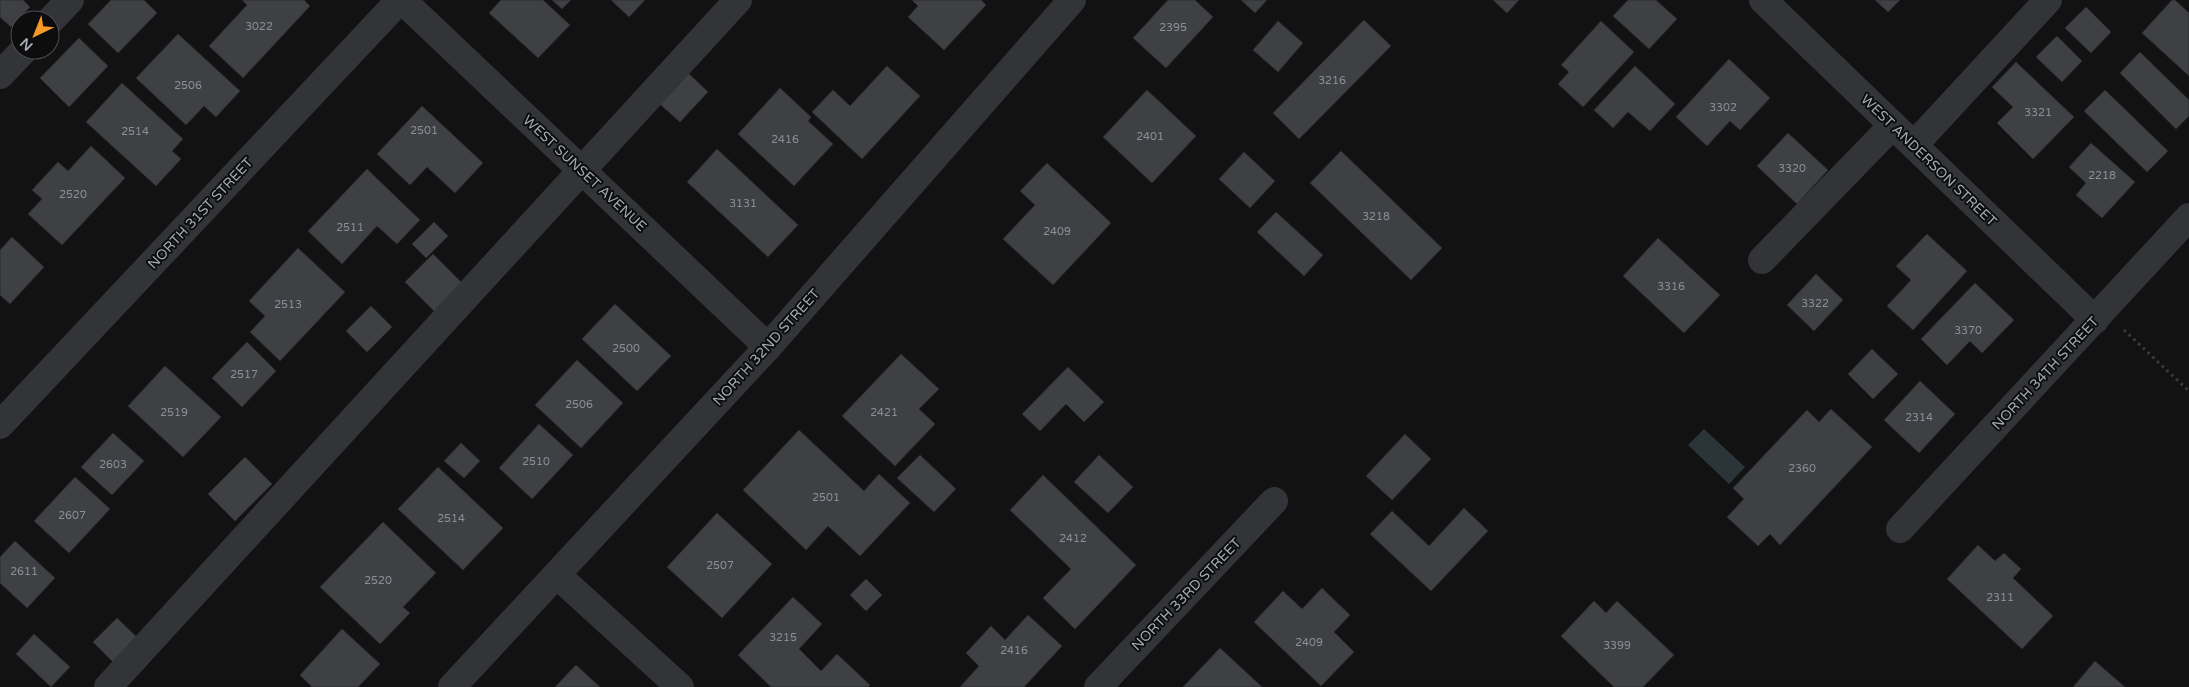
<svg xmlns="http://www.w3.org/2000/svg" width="2189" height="687" font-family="'Varela Round',sans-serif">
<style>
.water{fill:#2a3439}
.building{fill:#3e4043;stroke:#2c2c2f}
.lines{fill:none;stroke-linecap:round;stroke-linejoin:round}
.path{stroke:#393b3f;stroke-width:3;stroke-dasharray:2.5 4;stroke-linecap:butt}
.minor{stroke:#333438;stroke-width:28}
.labels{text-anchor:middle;stroke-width:4;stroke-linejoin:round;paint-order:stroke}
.number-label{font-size:11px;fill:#8a9098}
.street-label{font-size:14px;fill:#a3aab4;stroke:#0d0d0e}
</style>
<rect width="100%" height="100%" fill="#121213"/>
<path class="water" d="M1704,429L1745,467L1729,484L1688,445Z"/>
<g class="building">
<path d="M0,0H23L30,7L11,27L0,17Z"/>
<path d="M111,0H144L157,13L118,53L88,24Z"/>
<path d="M242,0H304L310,6L243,78L209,46L247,5Z"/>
<path d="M501,0H543L570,25L538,58L489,13Z"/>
<path d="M552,0H571L562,9Z"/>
<path d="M611,0H645L629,17Z"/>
<path d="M912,0H981L986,5L944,50L908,17L918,6Z"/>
<path d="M1168,0H1195L1213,17L1166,68L1133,38Z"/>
<path d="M1241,0H1267L1255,13Z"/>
<path d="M1493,0H1519L1507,13Z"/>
<path d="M1628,0H1656L1677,19L1649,49L1613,16Z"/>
<path d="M1875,0H1900L1888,12Z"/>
<path d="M2172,0H2175L2189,13V76L2142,33Z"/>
<path d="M2086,7L2111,32L2091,53L2065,28Z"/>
<path d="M1364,20L1391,46L1299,139L1273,113Z"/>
<path d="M1278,21L1303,43L1278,72L1253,50Z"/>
<path d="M1601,21L1634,52L1583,107L1558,84L1569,72L1561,65Z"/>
<path d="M178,34L240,91L216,117L204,106L186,125L136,78Z"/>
<path d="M2057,36L2082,61L2062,82L2036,57Z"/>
<path d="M79,38L108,66L69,107L40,78Z"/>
<path d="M2140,52L2189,100V116L2176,129L2120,73Z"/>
<path d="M1729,59L1770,98L1740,130L1730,121L1707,146L1676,117Z"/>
<path d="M2016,62L2074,117L2033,159L1997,123L2013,107L1992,87Z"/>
<path d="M887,66L920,96L862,159L812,112L833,90L850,106Z"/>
<path d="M1635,66L1675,104L1650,131L1628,112L1613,128L1594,110Z"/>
<path d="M683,68L708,92L680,122L654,99Z"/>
<path d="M122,83L183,139L172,151L181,159L156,186L86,122Z"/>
<path d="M780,88L811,117L808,121L833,144L794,186L738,134Z"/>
<path d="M1147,90L1196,136L1152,183L1103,137Z"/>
<path d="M2105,90L2168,151L2147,172L2084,111Z"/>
<path d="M422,106L483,163L455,193L427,167L410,185L377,154Z"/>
<path d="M1788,133L1828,170L1797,204L1757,166Z"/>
<path d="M2091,143L2135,182L2102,218L2076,195L2086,183L2069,167Z"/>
<path d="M91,146L125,178L62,245L28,214L42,199L32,190L58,162L68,171Z"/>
<path d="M717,149L798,225L768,257L687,182Z"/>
<path d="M1341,151L1442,248L1411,280L1310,183Z"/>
<path d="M1244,152L1275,181L1250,208L1219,179Z"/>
<path d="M1047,163L1111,223L1053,285L1003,239L1035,205L1020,191Z"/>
<path d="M367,169L420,220L397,244L377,226L342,264L308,231Z"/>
<path d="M1276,212L1323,255L1304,276L1257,232Z"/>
<path d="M434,222L448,236L426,258L412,244Z"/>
<path d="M1927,234L1967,271L1913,330L1887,306L1911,280L1896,266Z"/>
<path d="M12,237L44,267L10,304L0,295V250Z"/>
<path d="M1658,238L1720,295L1684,333L1623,276Z"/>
<path d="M298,248L345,292L280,361L250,332L265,316L249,301Z"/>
<path d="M433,254L469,290L441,318L405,282Z"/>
<path d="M1816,274L1843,300L1814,331L1787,305Z"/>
<path d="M1975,283L2014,320L1982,353L1970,341L1947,365L1921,339Z"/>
<path d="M615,304L671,356L637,391L582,339Z"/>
<path d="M371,306L392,327L367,352L346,331Z"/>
<path d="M247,342L276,371L242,407L212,378Z"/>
<path d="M1872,349L1898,374L1873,399L1848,374Z"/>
<path d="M901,354L939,389L919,409L935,424L895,466L842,416Z"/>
<path d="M577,360L623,403L581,448L535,405Z"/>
<path d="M165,366L221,417L183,457L128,406Z"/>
<path d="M1068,367L1104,402L1084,422L1066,404L1040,431L1022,414Z"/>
<path d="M1920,381L1955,414L1919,453L1884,420Z"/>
<path d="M1831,409L1872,447L1780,545L1770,534L1758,546L1727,517L1744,499L1733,488L1807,410L1819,422Z"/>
<path d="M539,424L573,455L532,499L499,468Z"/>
<path d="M799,430L864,491L879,474L910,503L860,556L828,526L806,550L743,490Z"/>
<path d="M113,433L144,461L112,495L81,467Z"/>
<path d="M1405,434L1431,459L1392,500L1366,476Z"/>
<path d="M461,443L480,461L464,478L444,461Z"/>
<path d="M920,455L956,489L934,512L897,478Z"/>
<path d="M1099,455L1133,487L1108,513L1074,482Z"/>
<path d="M245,457L272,484L235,521L208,494Z"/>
<path d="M438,467L503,528L463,570L398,509Z"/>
<path d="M1043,475L1136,565L1075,629L1043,598L1071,569L1010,510Z"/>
<path d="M75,477L110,509L69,553L34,521Z"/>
<path d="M1464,508L1488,531L1431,591L1370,534L1392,511L1429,546Z"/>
<path d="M717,513L772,564L722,618L667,567Z"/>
<path d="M383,522L436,573L403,607L410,613L380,644L320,587Z"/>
<path d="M15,541L55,578L27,608L0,583V557Z"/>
<path d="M1978,545L1995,561L2004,553L2021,569L2013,578L2053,616L2022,649L1947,579Z"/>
<path d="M866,579L882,595L866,611L850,595Z"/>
<path d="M1322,588L1350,615L1334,632L1354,652L1321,686L1254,622L1283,591L1302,609Z"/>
<path d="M793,597L822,624L799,649L821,671L837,654L870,685L868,687H771L738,655Z"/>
<path d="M1594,601L1606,613L1617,601L1674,655L1643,687H1614L1561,636Z"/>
<path d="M1028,615L1062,646L1024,687H960L979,666L966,653L991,626L1005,640Z"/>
<path d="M117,618L144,644L120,669L93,642Z"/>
<path d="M342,629L380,664L358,687H312L300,675Z"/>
<path d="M34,634L70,667L51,687L16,654Z"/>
<path d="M1220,648L1262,687H1183Z"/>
<path d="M2095,661L2125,687H2073Z"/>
<path d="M576,665L600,687H555Z"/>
</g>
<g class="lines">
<path class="path" d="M2124,330L2189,391"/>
<g class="minor">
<path d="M402,0L768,347"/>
<path d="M1763,0L2095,320"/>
<path d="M50,21L70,0"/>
<path d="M0,75L24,50"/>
<path d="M1914,145L2048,0"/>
<path d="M1762,260L1893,125"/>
<path d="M0,425L400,0"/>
<path d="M1900,529L2189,217"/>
<path d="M557,575L680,687"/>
<path d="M108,687L738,0"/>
<path d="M452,687L768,347L1072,0"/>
<path d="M1098,687L1274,501"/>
</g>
</g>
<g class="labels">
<g class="number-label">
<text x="259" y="30">3022</text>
<text x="1173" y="31">2395</text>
<text x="1332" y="84">3216</text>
<text x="188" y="89">2506</text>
<text x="1723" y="111">3302</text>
<text x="2038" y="116">3321</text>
<text x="424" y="134">2501</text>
<text x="135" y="135">2514</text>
<text x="1150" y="140">2401</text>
<text x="785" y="143">2416</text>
<text x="1792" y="172">3320</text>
<text x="2102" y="179">2218</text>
<text x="73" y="198">2520</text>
<text x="743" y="207">3131</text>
<text x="1376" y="220">3218</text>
<text x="350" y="231">2511</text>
<text x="1057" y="235">2409</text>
<text x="1671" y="290">3316</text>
<text x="1815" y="307">3322</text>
<text x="288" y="308">2513</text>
<text x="1968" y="334">3370</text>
<text x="626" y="352">2500</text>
<text x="244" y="378">2517</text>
<text x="579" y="408">2506</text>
<text x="174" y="416">2519</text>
<text x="884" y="416">2421</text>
<text x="1919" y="421">2314</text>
<text x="536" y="465">2510</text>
<text x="113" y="468">2603</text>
<text x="1802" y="472">2360</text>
<text x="826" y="501">2501</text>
<text x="72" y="519">2607</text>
<text x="451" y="522">2514</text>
<text x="1073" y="542">2412</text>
<text x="720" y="569">2507</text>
<text x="24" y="575">2611</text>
<text x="378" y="584">2520</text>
<text x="2000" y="601">2311</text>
<text x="783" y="641">3215</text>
<text x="1309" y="646">2409</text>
<text x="1617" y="649">3399</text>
<text x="1014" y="654">2416</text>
</g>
<g class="street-label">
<text transform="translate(1929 160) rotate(44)" y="5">WEST ANDERSON STREET</text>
<text transform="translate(585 173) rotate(43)" y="5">WEST SUNSET AVENUE</text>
<text transform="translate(200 213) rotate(-47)" y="5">NORTH 31ST STREET</text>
<text transform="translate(766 347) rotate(-48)" y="5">NORTH 32ND STREET</text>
<text transform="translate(2045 373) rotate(-47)" y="5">NORTH 34TH STREET</text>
<text transform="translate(1186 594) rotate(-46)" y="5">NORTH 33RD STREET</text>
</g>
</g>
<g transform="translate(35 35) rotate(223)"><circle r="24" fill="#0d0d0e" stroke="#494c50"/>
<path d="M0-4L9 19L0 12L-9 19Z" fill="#f69927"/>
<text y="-8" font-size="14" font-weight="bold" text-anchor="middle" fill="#a3aab4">N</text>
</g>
</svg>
